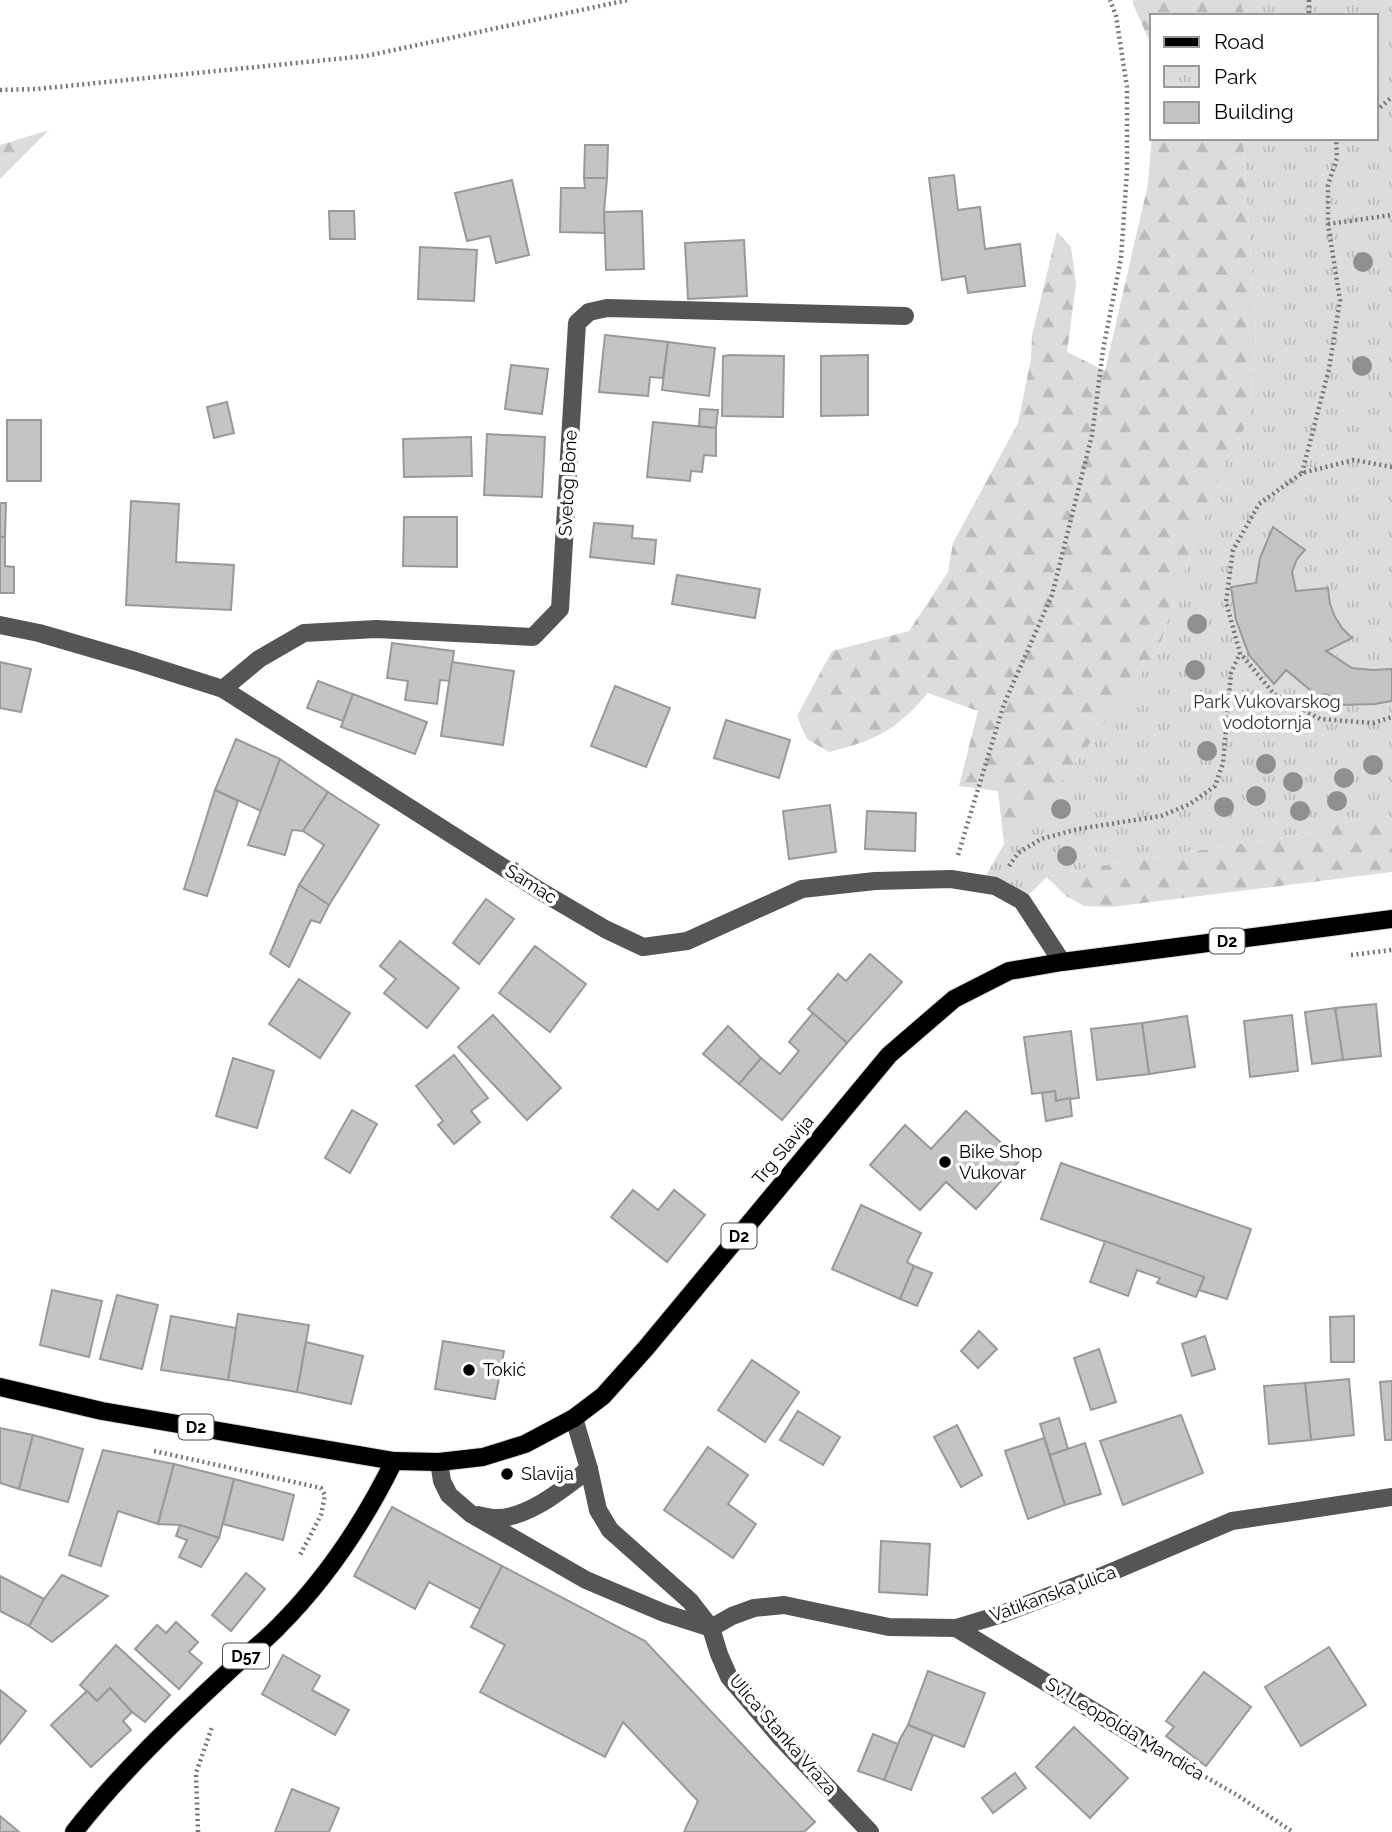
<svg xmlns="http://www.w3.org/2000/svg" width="1392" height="1832" font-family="Raleway,sans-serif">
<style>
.forest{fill:url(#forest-firs)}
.park{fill:url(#park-tufts)}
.building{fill:#c4c4c4;stroke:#999;stroke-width:2}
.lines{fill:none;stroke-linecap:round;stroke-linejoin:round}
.major-casing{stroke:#dbdbdb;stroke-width:20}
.path{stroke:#777;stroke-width:4.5;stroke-dasharray:2 3.5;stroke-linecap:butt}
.minor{stroke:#555;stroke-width:18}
.major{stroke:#000;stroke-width:18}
.tree{fill:#8f8f8f}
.poi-dot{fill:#000;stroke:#fff;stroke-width:2.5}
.labels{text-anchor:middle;stroke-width:7;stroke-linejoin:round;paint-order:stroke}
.shield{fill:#fff;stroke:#4c4c4c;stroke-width:2}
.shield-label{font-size:16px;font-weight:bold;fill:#000}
.street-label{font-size:18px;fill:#000;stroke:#fff}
.park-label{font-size:18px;fill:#333;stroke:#fff}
.poi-label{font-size:18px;fill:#000;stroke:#fff;text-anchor:start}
</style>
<defs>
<pattern id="forest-firs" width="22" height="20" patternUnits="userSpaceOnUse" patternTransform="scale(1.75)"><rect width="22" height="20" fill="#dcdcdc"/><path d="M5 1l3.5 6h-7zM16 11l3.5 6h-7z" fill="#bbb"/></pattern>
<pattern id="park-tufts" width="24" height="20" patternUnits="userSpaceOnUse" patternTransform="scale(1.75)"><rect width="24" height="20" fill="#dcdcdc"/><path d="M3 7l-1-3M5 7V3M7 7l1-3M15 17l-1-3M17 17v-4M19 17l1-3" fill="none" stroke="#bbb"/></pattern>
</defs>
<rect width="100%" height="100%" fill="#fff"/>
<g class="forest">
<path d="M1133,0H1240L1245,16H1152V47L1133,4Z"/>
<path d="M49,130L0,179V145Z"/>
<path d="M1152,134V138H1243L1256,333L1250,419L1226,460L1177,591L1159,649L1058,787L1031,819L1004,844L998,791L959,786L978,711L928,693C895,731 877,740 829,752L807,739L797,716L832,651L909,631L948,572L953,543L1018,423L1031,359L1032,335L1057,232L1071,247L1076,285L1067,352L1105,371L1148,184Z"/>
<path d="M1392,816V872L1111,907L1084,906L1066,896L1047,877L1091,867L1310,833L1341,823Z"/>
</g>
<path class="park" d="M1240,0H1392V816L1341,823L1310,833L1091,867L1047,877L1022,901L981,884L1004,844L1031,819L1058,787L1159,649L1177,591L1226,460L1250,419L1256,333L1243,138H1376V16H1245Z"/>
<g class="building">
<path d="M585,145H608L607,178H584Z"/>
<path d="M954,175L958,210L980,207L985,249L1020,244L1025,286L968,293L965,276L942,280L929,178Z"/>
<path d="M584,178H607L604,212L605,233L560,232L561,188H585Z"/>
<path d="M512,180L529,255L496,263L490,236L467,241L455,193Z"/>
<path d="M329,211H354L355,239H330Z"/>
<path d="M642,211L644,269L606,270L604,212Z"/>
<path d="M744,240L747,296L688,299L685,243Z"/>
<path d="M420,247L477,250L474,301L418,299Z"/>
<path d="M605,335L668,342L663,378L650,377L648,396L599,392Z"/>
<path d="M668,342L715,348L709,396L662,390Z"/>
<path d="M730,355L784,356L783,417L722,416L723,356Z"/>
<path d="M868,355V415L821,416V356Z"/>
<path d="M511,365L548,369L542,414L505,409Z"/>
<path d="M227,402L234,433L214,438L207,407Z"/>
<path d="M700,409L718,410L716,428L699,427Z"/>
<rect x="7" y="420" width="34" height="61"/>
<path d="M653,422L716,428V456L704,455L702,472L691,471L690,481L647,477Z"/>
<path d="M487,434L545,437L542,497L484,495Z"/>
<path d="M471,437L472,476L404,477L403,439Z"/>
<path d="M131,501L179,504L176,562L234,565L231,610L126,605Z"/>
<path d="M0,503H6L5,537H0Z"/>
<path d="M404,517H457V567L403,566Z"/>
<path d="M594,523L633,526L632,538L656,540L654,564L590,557Z"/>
<path d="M1273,527L1305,550L1297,559L1292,572L1296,591L1328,588L1330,604L1335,617L1342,628L1352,638L1326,651L1352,668L1373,670L1392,669V701L1375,704L1342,705V700L1324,694L1321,699L1286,670L1274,684L1249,655L1236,620L1231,587L1256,583L1260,558Z"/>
<path d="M0,537H5V566L14,567V593H0Z"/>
<path d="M677,575L760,589L755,618L672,604Z"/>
<path d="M392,643L454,651L450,681L440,680L437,704L405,700L408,681L387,678Z"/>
<path d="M0,662L31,669L21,712L0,708Z"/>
<path d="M452,662L514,671L503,745L441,736Z"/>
<path d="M318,681L353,694L343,721L307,708Z"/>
<path d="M615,686L670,708L646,767L591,746Z"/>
<path d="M353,694L427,722L415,754L341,727Z"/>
<path d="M726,720L790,740L779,778L714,758Z"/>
<path d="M236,739L280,759L261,811L215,790Z"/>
<path d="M280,759L328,792L303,831L292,830L285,855L248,845Z"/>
<path d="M215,790L238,801L207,896L184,889Z"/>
<path d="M328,792L379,825L329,905L299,885L324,845L303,831Z"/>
<path d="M830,805L836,852L789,859L783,811Z"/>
<path d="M867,811L916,813L915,851L865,849Z"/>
<path d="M299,885L329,905L320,923L311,920L289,967L270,954Z"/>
<path d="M486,899L514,919L479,964L453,943Z"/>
<path d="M400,941L459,988L427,1028L384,993L396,979L380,966Z"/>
<path d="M535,946L586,984L550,1032L499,993Z"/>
<path d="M870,954L902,982L847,1043L808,1009L838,974L846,981Z"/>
<path d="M299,979L350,1013L320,1058L269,1024Z"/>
<path d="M1376,1004L1381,1056L1343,1060L1335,1008Z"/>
<path d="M1335,1008L1343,1060L1312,1064L1305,1012Z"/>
<path d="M813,1013L847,1043L782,1120L739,1084L761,1058L780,1074L799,1051L789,1042Z"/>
<path d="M493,1015L561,1088L527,1120L458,1047Z"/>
<path d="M1292,1015L1298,1071L1250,1077L1244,1021Z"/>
<path d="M1187,1016L1195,1067L1149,1074L1142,1023Z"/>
<path d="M1142,1023L1149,1074L1097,1080L1091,1029Z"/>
<path d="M728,1026L761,1058L739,1084L703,1054Z"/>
<path d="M1071,1031L1079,1098L1056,1101L1055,1091L1032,1094L1024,1037Z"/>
<path d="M454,1055L488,1098L471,1111L480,1122L454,1144L438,1125L443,1121L416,1086Z"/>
<path d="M233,1058L274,1071L257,1128L216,1116Z"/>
<path d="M1055,1091L1056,1101L1070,1098L1072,1116L1046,1121L1042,1093Z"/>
<path d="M352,1110L377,1124L350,1173L325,1158Z"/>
<path d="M966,1111L1020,1160L976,1209L946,1182L920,1210L870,1165L905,1125L931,1149Z"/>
<path d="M1061,1163L1251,1229L1227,1299L1199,1290L1204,1277L1041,1219Z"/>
<path d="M633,1190L658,1210L674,1190L705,1215L667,1262L611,1217Z"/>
<path d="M861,1205L921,1233L907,1262L914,1266L900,1299L832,1269Z"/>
<path d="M1105,1241L1204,1277L1196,1297L1157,1283L1160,1278L1137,1270L1128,1296L1090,1282Z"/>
<path d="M914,1266L932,1273L917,1306L900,1299Z"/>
<path d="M52,1290L102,1301L89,1357L40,1345Z"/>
<path d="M117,1295L158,1305L142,1369L100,1359Z"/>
<path d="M238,1314L309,1325L297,1392L228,1380Z"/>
<path d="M171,1316L236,1328L228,1380L161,1370Z"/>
<path d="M1354,1316V1362H1331L1330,1317Z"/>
<path d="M979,1331L997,1349L978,1368L961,1351Z"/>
<path d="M1205,1336L1215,1369L1192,1376L1182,1344Z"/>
<path d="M443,1341L504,1351L495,1399L435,1389Z"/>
<path d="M306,1342L363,1356L351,1404L297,1392Z"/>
<path d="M1099,1349L1116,1402L1091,1410L1074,1358Z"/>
<path d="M752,1360L799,1392L765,1442L718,1410Z"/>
<path d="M1349,1379L1354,1435L1311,1440L1305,1383Z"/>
<path d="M1392,1381V1440H1385L1380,1382Z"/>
<path d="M1305,1383L1311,1440L1269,1444L1264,1386Z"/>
<path d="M798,1411L840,1437L823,1465L780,1440Z"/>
<path d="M1181,1415L1203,1473L1123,1505L1100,1441Z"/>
<path d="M1059,1418L1068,1449L1050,1455L1040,1424Z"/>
<path d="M957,1425L982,1475L961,1487L934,1437Z"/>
<path d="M0,1428L33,1435L19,1489L0,1483Z"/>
<path d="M33,1435L83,1449L68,1502L19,1489Z"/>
<path d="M1044,1438L1065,1505L1028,1519L1005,1451Z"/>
<path d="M1085,1443L1101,1494L1065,1505L1050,1455Z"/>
<path d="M708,1447L748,1475L728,1504L756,1524L733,1558L664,1510Z"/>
<path d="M103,1450L174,1464L158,1524L118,1511L101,1566L69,1555Z"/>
<path d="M174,1464L234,1479L219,1538L180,1525L158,1524Z"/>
<path d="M234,1479L294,1495L283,1540L223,1524Z"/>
<path d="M392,1507L502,1566L480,1609L429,1582L415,1609L354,1576Z"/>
<path d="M180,1525L219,1538L201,1567L179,1557L187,1540L176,1536Z"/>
<path d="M881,1541L930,1544L927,1595L879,1592Z"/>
<path d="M502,1566L645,1641L815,1822L804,1832H684L698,1801L623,1722L605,1757L480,1692L505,1645L471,1627Z"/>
<path d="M246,1573L265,1589L231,1631L212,1615Z"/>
<path d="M62,1575L108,1596L52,1642L29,1626L44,1599Z"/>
<path d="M0,1576L44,1599L29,1626L0,1611Z"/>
<path d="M176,1622L198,1642L189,1652L202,1663L179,1689L135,1649L157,1625L166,1633Z"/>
<path d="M116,1645L170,1695L145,1722L132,1712L110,1688L97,1701L80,1685Z"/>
<path d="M1329,1647L1366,1705L1301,1746L1265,1687Z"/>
<path d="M283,1655L320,1676L312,1690L349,1710L335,1735L262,1694Z"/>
<path d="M928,1671L985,1693L964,1747L908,1725Z"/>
<path d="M1204,1672L1251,1707L1206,1766L1166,1736L1174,1727L1166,1721Z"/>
<path d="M110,1688L132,1712L123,1721L131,1730L91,1767L51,1725L87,1691L97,1701Z"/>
<path d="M0,1690L26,1711L0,1744Z"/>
<path d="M908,1725L933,1735L911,1790L884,1780L900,1739Z"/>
<path d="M1074,1727L1128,1778L1090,1818L1036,1767Z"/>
<path d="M873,1734L898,1744L884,1780L858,1771Z"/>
<path d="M1015,1773L1026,1788L993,1813L982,1798Z"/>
<path d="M292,1789L339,1808L329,1832H275Z"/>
<path d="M0,1816L19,1832H0Z"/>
</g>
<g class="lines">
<defs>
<g id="major">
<path d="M0,1387L102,1411L394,1461L439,1462L483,1457L525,1444L574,1418L603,1396L646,1348L889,1055L954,999L1009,971L1062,962L1392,919"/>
<path d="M74,1832C120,1773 175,1721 230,1670C245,1655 263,1643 278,1627C326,1579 364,1522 394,1461"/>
</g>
</defs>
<use href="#major" class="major-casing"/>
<g class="path">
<path d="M1309,0V16"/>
<path d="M0,90L37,89L366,56L628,0"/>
<path d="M1376,111L1392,97"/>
<path d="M1328,224L1392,215"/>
<path d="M1392,467L1354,460L1302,473L1259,504L1233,550L1226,602L1240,653L1274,694L1320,719L1373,723L1392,717"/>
<path d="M1302,473L1329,369L1340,300L1328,224V185L1337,158L1336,138"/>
<path d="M958,855L1004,704L1052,595L1092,435L1103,350L1121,258L1127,171V87L1116,16L1110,0"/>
<path d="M1009,866L1018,853L1041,839L1078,829L1161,816L1190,804L1215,786L1223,763L1231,673L1240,653"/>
<path d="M1351,955L1392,950"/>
<path d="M154,1451L321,1488L325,1495L321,1515L299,1557"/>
<path d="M1172,1758L1237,1795L1293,1832"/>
<path d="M198,1832L196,1773L212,1727"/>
</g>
<g class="minor">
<path d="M0,625L39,633L135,661L223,689L542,892L605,929L643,947L687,941L802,889L875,881L951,879L995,886L1022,901L1062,962"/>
<path d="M223,689L259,659L304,633L376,629L533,637L560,609L577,323L589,312L607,308L905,316"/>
<path d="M574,1418L589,1469L598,1510L610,1530L690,1601L711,1628L719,1654L729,1677L780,1737L870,1832"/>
<path d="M439,1462L442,1481L449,1495L471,1514L586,1580L664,1613L711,1628"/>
<path d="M478,1515C483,1516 489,1518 495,1518C528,1519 564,1488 589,1469"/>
<path d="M711,1628L732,1616L754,1608L784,1605L889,1627L956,1628L1002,1614L1102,1576L1232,1521L1392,1497"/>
<path d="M956,1628L1150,1745"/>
</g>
<use href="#major" class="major"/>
</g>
<g class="tree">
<circle cx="1363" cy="262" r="10"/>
<circle cx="1362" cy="366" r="10"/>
<circle cx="1197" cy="624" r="10"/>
<circle cx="1195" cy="670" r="10"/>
<circle cx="1207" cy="751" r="10"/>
<circle cx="1266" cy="764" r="10"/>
<circle cx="1373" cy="765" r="10"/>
<circle cx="1344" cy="778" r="10"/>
<circle cx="1293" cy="782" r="10"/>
<circle cx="1256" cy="796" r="10"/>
<circle cx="1337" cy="801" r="10"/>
<circle cx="1224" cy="807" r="10"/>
<circle cx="1061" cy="809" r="10"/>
<circle cx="1300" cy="811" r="10"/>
<circle cx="1067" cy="856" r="10"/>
</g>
<g class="poi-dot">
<circle cx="945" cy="1162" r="7"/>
<circle cx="469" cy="1370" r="7"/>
<circle cx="507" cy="1474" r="7"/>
</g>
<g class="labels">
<g class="shield">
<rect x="1209.5" y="928.5" width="35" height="25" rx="5"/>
<rect x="721.5" y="1223.5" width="35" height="25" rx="5"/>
<rect x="178.5" y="1414.5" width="35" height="25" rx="5"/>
<rect x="223" y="1643.5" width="46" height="25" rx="5"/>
</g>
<g class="shield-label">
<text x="1227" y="947">D2</text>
<text x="739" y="1242">D2</text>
<text x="196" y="1433">D2</text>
<text x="246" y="1662">D57</text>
</g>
<g class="street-label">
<text transform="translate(568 483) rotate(-87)" y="6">Svetog Bone</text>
<text transform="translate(531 884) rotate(32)" y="6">Šamac</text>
<text transform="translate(783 1150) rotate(-50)" y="6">Trg Slavija</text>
<text transform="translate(1053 1594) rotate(-20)" y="6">Vatikanska ulica</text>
<text transform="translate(1125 1729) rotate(31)" y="6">Sv. Leopolda Mandića</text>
<text transform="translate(783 1735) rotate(49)" y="6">Ulica Stanka Vraza</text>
</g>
<g class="park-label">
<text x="1267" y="708">Park Vukovarskog<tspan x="1267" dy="21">vodotornja</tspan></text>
</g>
<g class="poi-label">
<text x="959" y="1158">Bike Shop<tspan x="959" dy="21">Vukovar</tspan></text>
<text x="483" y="1376">Tokić</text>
<text x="521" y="1480">Slavija</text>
</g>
</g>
<rect x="1150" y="14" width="228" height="126" fill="#ffffff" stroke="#999999" stroke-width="2"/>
<rect x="1164" y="37" width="35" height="10" fill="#000000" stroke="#999999" stroke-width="2"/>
<text x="1214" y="49" font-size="21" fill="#000000">Road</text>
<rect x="1164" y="66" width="35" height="21" fill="url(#park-tufts)" stroke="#999999" stroke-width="2"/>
<text x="1214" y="84" font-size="21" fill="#000000">Park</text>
<rect x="1164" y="102" width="35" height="21" fill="#c4c4c4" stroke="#999999" stroke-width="2"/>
<text x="1214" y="119" font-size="21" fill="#000000">Building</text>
</svg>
